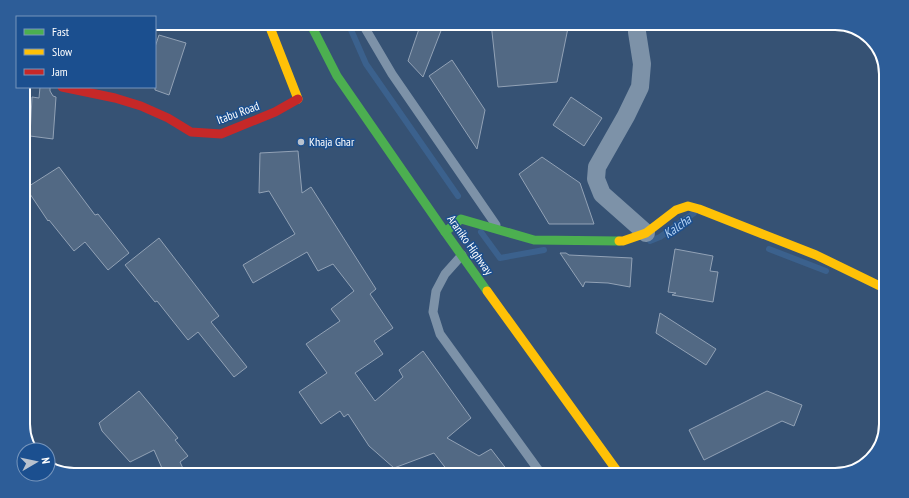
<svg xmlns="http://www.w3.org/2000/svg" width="909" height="498" font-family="'PT Sans Narrow',sans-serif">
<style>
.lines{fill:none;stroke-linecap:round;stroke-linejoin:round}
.stream{stroke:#3b618d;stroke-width:6}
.building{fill:#526984;stroke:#92a2b6}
.lane{stroke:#7d92a8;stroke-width:9}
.street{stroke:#7d92a8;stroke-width:18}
.fast{stroke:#4caf50;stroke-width:9}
.slow{stroke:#ffc107;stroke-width:9}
.jam{stroke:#c62828;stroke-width:9}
.poi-dot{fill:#b9c2ce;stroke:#1b4f8f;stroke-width:1.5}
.labels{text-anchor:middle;stroke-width:3;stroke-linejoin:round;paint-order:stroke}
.street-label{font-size:12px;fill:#fff;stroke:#1b4f8f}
.poi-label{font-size:12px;fill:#fff;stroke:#1b4f8f;text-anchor:start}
.water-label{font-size:13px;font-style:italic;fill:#b5d3f5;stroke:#1b4f8f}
.rim{fill:none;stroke:#fff;stroke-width:2}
</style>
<rect width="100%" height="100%" fill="#365274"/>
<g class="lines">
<g class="stream">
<path d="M348,23L366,64L458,196"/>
<path d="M481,232L500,258L544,250"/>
<path d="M650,241L660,237L694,213"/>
<path d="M769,249L826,271"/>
</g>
</g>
<g class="building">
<path d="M421,23H444L423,77L408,61Z"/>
<path d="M491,23H569L557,82L498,87Z"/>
<path d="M159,35L186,43L169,95L155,90V47Z"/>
<path d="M452,60L485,110L477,149L429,76Z"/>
<path d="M40,87H50V91L53,96L56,97L53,139L30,136L32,97L39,98Z"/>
<path d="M571,97L602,118L584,146L553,125Z"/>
<path d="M298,151L302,193L311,187L376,289L370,294L393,328L374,341L383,354L355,373L375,401L403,377L399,370L423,351L471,418L447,438L479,456L491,449L511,475H474L469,469L459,475H451L434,453L394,468L369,446L348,414L344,417L340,411L321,424L299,392L327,373L306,344L340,321L331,309L354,291L333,264L318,271L307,252L253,283L243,265L295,234L269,191L259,193L260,153Z"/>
<path d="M542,157L580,183L594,224H549L519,174Z"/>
<path d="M59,167L95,215L98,214L129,253L108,270L85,242L74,251L49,220L48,221L26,188Z"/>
<path d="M159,238L219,316L211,322L247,367L234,377L198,332L188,340L157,301L155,302L125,265Z"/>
<path d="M675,249L713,256L710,271L718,272L713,302L672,295L676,293L668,292Z"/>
<path d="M560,253H566L569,255L632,258L630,287L608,283L585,282L583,287Z"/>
<path d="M660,313L716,349L706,365L656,333Z"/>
<path d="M139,391L178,438L175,440L188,456L180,462L186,475H165L154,450L130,462L102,431L99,423Z"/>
<path d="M767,391L802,405L794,426L782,421L704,460L689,430Z"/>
</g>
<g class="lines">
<g class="lane">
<path d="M362,23L392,74L496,225"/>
<path d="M462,255L445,274L436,291L433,312L440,334L542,475"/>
</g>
<path class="street" d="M637,23V32L642,64L640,87L626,116L597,167L596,179L602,194L646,233"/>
<g class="fast">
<path d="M310,23L337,76L445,232L487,291"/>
<path d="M445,232L461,219L534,240L619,241"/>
</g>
<g class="slow">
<path d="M273,23L271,30L298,99"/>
<path d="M619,241H623L646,233L676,210L688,206L699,209L816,255L886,289"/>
<path d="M487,291L620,475"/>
</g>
<path class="jam" d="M62,87L115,98L141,106L168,118L191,132L221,134L275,112L298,99"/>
</g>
<circle class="poi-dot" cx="301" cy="142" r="4"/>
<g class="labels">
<g class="street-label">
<text transform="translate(238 113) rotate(-20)" y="4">Itabu Road</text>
<text transform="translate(470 245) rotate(55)" y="4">Araniko Highway</text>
</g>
<g class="poi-label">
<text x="309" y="146">Khaja Ghar</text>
</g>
<g class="water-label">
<text transform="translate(677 226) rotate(-35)" y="5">Kalcha</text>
</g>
</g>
<path d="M0 0H909V498H0ZM74 30H835A44 44 0 0 1 879 74V424A44 44 0 0 1 835 468H74A44 44 0 0 1 30 424V74A44 44 0 0 1 74 30Z" fill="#2d5d98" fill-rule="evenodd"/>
<path class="rim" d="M74 30H835A44 44 0 0 1 879 74V424A44 44 0 0 1 835 468H74A44 44 0 0 1 30 424V74A44 44 0 0 1 74 30Z"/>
<rect x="16" y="16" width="140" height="72" fill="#1b4f8f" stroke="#7695bc"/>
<rect x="24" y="29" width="20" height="6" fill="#4caf50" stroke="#7695bc"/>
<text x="52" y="36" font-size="12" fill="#ffffff">Fast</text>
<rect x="24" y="49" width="20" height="6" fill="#ffc107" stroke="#7695bc"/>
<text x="52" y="56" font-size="12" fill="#ffffff">Slow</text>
<rect x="24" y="69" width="20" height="6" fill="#c62828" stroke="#7695bc"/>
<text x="52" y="76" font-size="12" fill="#ffffff">Jam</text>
<g transform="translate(36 462) rotate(81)"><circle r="19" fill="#1b4f8f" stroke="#7695bc"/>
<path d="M0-3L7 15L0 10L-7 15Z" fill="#b9c2ce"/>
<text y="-6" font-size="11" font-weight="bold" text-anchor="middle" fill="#ffffff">N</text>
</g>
</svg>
